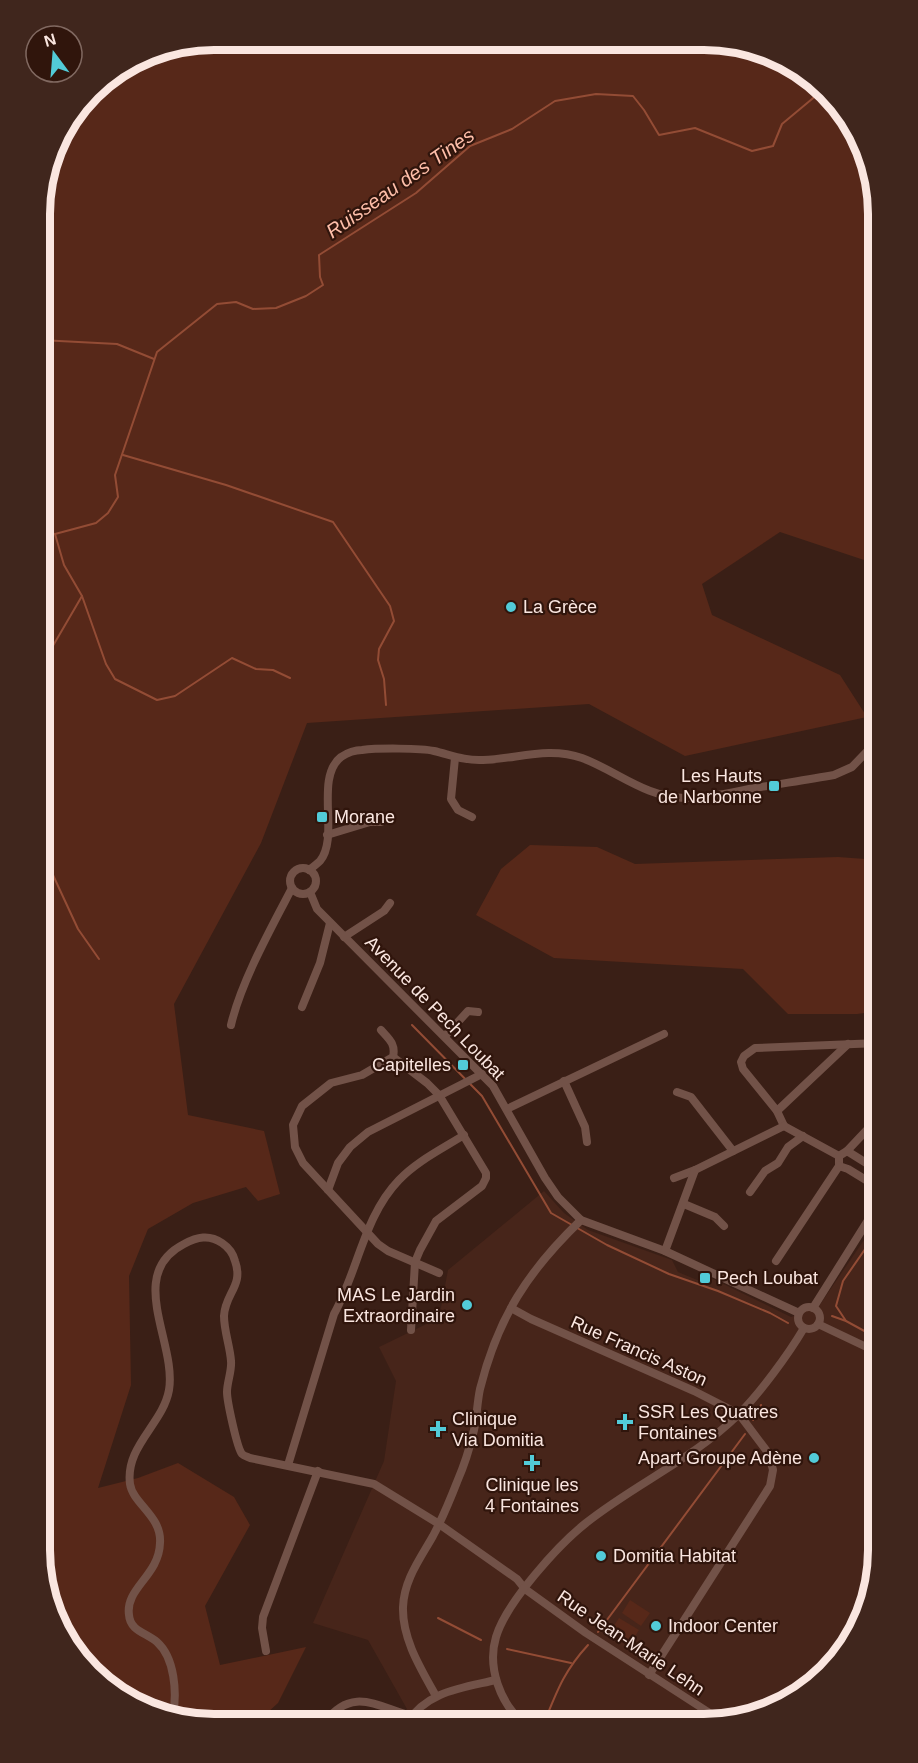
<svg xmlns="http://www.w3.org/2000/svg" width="918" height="1763" font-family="Arial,sans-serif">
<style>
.built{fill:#47251a}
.green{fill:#572819}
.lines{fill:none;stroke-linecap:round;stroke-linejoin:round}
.stream{stroke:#934c35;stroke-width:2}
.minor{stroke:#725248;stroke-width:8}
.poi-dot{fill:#52cbd8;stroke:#30150c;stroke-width:2}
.labels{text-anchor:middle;stroke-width:4.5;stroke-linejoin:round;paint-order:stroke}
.poi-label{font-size:18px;fill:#fae6e0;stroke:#30150c;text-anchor:start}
.street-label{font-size:18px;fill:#fae6e0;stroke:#30150c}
.water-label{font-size:20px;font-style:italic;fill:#febea9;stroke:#30150c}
.rim{fill:none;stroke:#fae6e0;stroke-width:8}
</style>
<rect width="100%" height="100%" fill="#3a1f16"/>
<path class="built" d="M544,1191L564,1213L588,1230L672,1260L678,1272L702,1282L713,1279L791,1317L819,1306L879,1218V1561L843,1656L760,1715L705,1724L392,1723L407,1709L368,1640L313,1623L384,1461L396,1381L379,1347L439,1318L448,1270Z"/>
<g class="green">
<path d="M213,39L738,42L819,82L870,158L879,213V565L780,532L702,584L712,615L840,675L867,717L685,756L589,704L307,723L261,843L174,1004L188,1115L264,1131L280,1194L258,1201L246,1187L193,1203L148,1229L129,1276L131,1385L98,1488L138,1478L178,1463L234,1497L250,1525L205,1606L220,1665L306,1647L278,1703L256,1723L190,1722L99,1681L48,1605L39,1550L40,191L57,136L98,82L147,52Z"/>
<path d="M530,845L597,847L635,864L838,857L879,860V1011L857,1014H788L743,969L554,958L476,915L501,869Z"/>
<path d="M630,1600L650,1613L641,1626L622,1613Z"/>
<path d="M619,1618L639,1630L631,1643L611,1630Z"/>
</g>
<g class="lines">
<g class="stream">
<path d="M40,340L117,344L154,359"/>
<path d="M123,455L226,485L333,522L390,606L394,621L379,649L378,660L384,679L386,705"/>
<path d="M40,532L55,534L96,523L108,513L118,497L115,475L157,352L217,304L236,302L253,309L276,308L306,296L323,285L320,277L319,255L416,193L470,146L512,129L555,101L596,94L633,96L644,110L659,135L695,128L752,151L773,146L782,124L824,89"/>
<path d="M82,596L106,664L115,679L157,700L175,696L232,658L256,669L273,670L290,678"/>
<path d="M40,668L82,596L64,565L55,534"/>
<path d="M40,847L78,929L99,959"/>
<path d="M412,1025L482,1096L551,1213L607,1245L669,1274L718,1291L770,1313L788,1323"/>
<path d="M832,1316L846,1321L879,1339"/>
<path d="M846,1321L836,1306L843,1281L879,1229"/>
<path d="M753,1420L761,1405"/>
<path d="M438,1618L481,1640"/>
<path d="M598,1632L745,1434"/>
<path d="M507,1649L571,1663"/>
<path d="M544,1723C557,1691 564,1671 588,1645"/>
</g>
<g class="minor">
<path d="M455,758L451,799L458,810L472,817"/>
<path d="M327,835L370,822H381"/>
<circle cx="303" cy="881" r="13"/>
<path d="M309,870C313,867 317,864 320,861C340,837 314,778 341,757C347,753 354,750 362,750C377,748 421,748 434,751C451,755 465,761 483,760C517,759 548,746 582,758C617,771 646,798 686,798C708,798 729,793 749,789C778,784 806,780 834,775L852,767L879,739"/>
<path d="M310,892L317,909L493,1086L545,1178L558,1197L581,1220L665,1251L799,1313"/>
<path d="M344,937L384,911L390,903"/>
<path d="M302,1007L320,963L330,923"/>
<path d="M231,1025C241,982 271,928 292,888"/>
<path d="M381,1030C389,1039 396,1044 393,1057L362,1075L331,1083L302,1106L293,1125L295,1147L303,1163L378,1244L388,1251L439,1273"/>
<path d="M445,1036L468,1011L478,1012"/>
<path d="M393,1057L427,1083L439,1095L486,1173V1178L482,1186L436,1221L420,1250L415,1262L411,1330"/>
<path d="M564,1081L585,1127L587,1142"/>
<path d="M677,1092L691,1097L733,1151"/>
<path d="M507,1109L664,1034"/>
<path d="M777,1111L848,1044"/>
<path d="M784,1126L777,1111L743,1069L741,1062L744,1056L755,1048L879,1043"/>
<path d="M784,1126L839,1156"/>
<path d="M847,1151L879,1117"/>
<path d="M674,1178L695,1170"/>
<path d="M879,1188L848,1169L839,1166V1156L847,1151L879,1171"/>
<path d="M328,1190L338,1163L350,1147L368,1132L482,1074"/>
<path d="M750,1192L765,1171L778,1163L788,1147L803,1136"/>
<path d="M684,1204L715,1217L724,1226"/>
<path d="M665,1251L695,1170L784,1126"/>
<path d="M776,1261L839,1166"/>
<circle cx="809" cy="1318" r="11"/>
<path d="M511,1308L531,1319L694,1391L739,1414L769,1454L773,1470L770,1486L649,1675"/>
<path d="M813,1308L877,1206L879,1199"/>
<path d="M818,1324L879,1353"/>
<path d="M288,1465L334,1314C358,1271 364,1216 399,1180C417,1161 442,1149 464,1135"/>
<path d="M266,1651L262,1628L263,1617L318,1471"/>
<path d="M436,1696C421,1669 402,1639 403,1607C404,1580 420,1559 433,1536C442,1519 450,1500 457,1482C464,1466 470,1447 474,1430C477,1417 477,1403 480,1389C498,1317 528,1271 581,1220"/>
<path d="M173,1715C177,1693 175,1658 157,1642C147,1633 130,1631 129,1615C125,1588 159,1576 160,1543C162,1516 133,1504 130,1484C125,1446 163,1424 169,1390C177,1343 125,1274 184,1244C197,1237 209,1234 222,1243C228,1247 233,1253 235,1261C244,1286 225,1293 224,1316C224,1331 230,1346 231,1361C232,1371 227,1382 227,1392C227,1401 237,1448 242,1454C244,1456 248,1457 250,1458L374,1484L439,1524L517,1579L525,1589L586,1633L722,1721"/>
<path d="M324,1723C352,1686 376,1706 411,1716"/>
<path d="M407,1723C427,1691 462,1688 496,1680"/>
<path d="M524,1723C500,1704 487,1667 496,1637C506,1603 558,1545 586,1523C635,1484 693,1459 738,1415C760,1393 788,1355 804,1328"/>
</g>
</g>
<g class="poi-dot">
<circle cx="511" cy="607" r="6"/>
<rect x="768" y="780" width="12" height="12" rx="3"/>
<rect x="316" y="811" width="12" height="12" rx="3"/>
<rect x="457" y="1059" width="12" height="12" rx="3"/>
<rect x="699" y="1272" width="12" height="12" rx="3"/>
<circle cx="467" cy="1305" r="6"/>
<path d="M622 1413h6v6h6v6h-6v6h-6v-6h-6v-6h6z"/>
<path d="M435 1420h6v6h6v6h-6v6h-6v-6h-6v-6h6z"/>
<circle cx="814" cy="1458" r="6"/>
<path d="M529 1454h6v6h6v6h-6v6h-6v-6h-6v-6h6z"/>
<circle cx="601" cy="1556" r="6"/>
<circle cx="656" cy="1626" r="6"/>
</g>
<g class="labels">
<g class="poi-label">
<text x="523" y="613">La Grèce</text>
<text x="762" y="782" text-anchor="end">Les Hauts<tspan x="762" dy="21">de Narbonne</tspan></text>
<text x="334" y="823">Morane</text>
<text x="451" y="1071" text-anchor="end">Capitelles</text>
<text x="717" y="1284">Pech Loubat</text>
<text x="455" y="1301" text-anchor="end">MAS Le Jardin<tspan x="455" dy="21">Extraordinaire</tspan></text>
<text x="638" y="1418">SSR Les Quatres<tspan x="638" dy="21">Fontaines</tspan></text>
<text x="452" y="1425">Clinique<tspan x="452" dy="21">Via Domitia</tspan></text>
<text x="802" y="1464" text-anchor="end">Apart Groupe Adène</text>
<text x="532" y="1491" text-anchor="middle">Clinique les<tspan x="532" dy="21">4 Fontaines</tspan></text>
<text x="613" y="1562">Domitia Habitat</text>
<text x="668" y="1632">Indoor Center</text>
</g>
<g class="street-label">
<text transform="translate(435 1008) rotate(46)" y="6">Avenue de Pech Loubat</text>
<text transform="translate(639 1351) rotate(24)" y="6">Rue Francis Aston</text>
<text transform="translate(631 1643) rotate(34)" y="6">Rue Jean-Marie Lehn</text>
</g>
<g class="water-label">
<text transform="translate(400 183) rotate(-35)" y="7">Ruisseau des Tines</text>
</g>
</g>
<path d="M0 0H918V1763H0ZM214 50H704A164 164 0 0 1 868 214V1550A164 164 0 0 1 704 1714H214A164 164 0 0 1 50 1550V214A164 164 0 0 1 214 50Z" fill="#40261d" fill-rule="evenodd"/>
<path class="rim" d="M214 50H704A164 164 0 0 1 868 214V1550A164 164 0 0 1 704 1714H214A164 164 0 0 1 50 1550V214A164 164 0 0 1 214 50Z"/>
<g transform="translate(54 54) rotate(344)"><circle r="28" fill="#30150c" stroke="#816961" stroke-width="1.5"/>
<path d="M0-4.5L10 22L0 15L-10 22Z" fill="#52cbd8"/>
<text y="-9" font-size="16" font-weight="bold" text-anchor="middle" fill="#fae6e0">N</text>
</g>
</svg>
